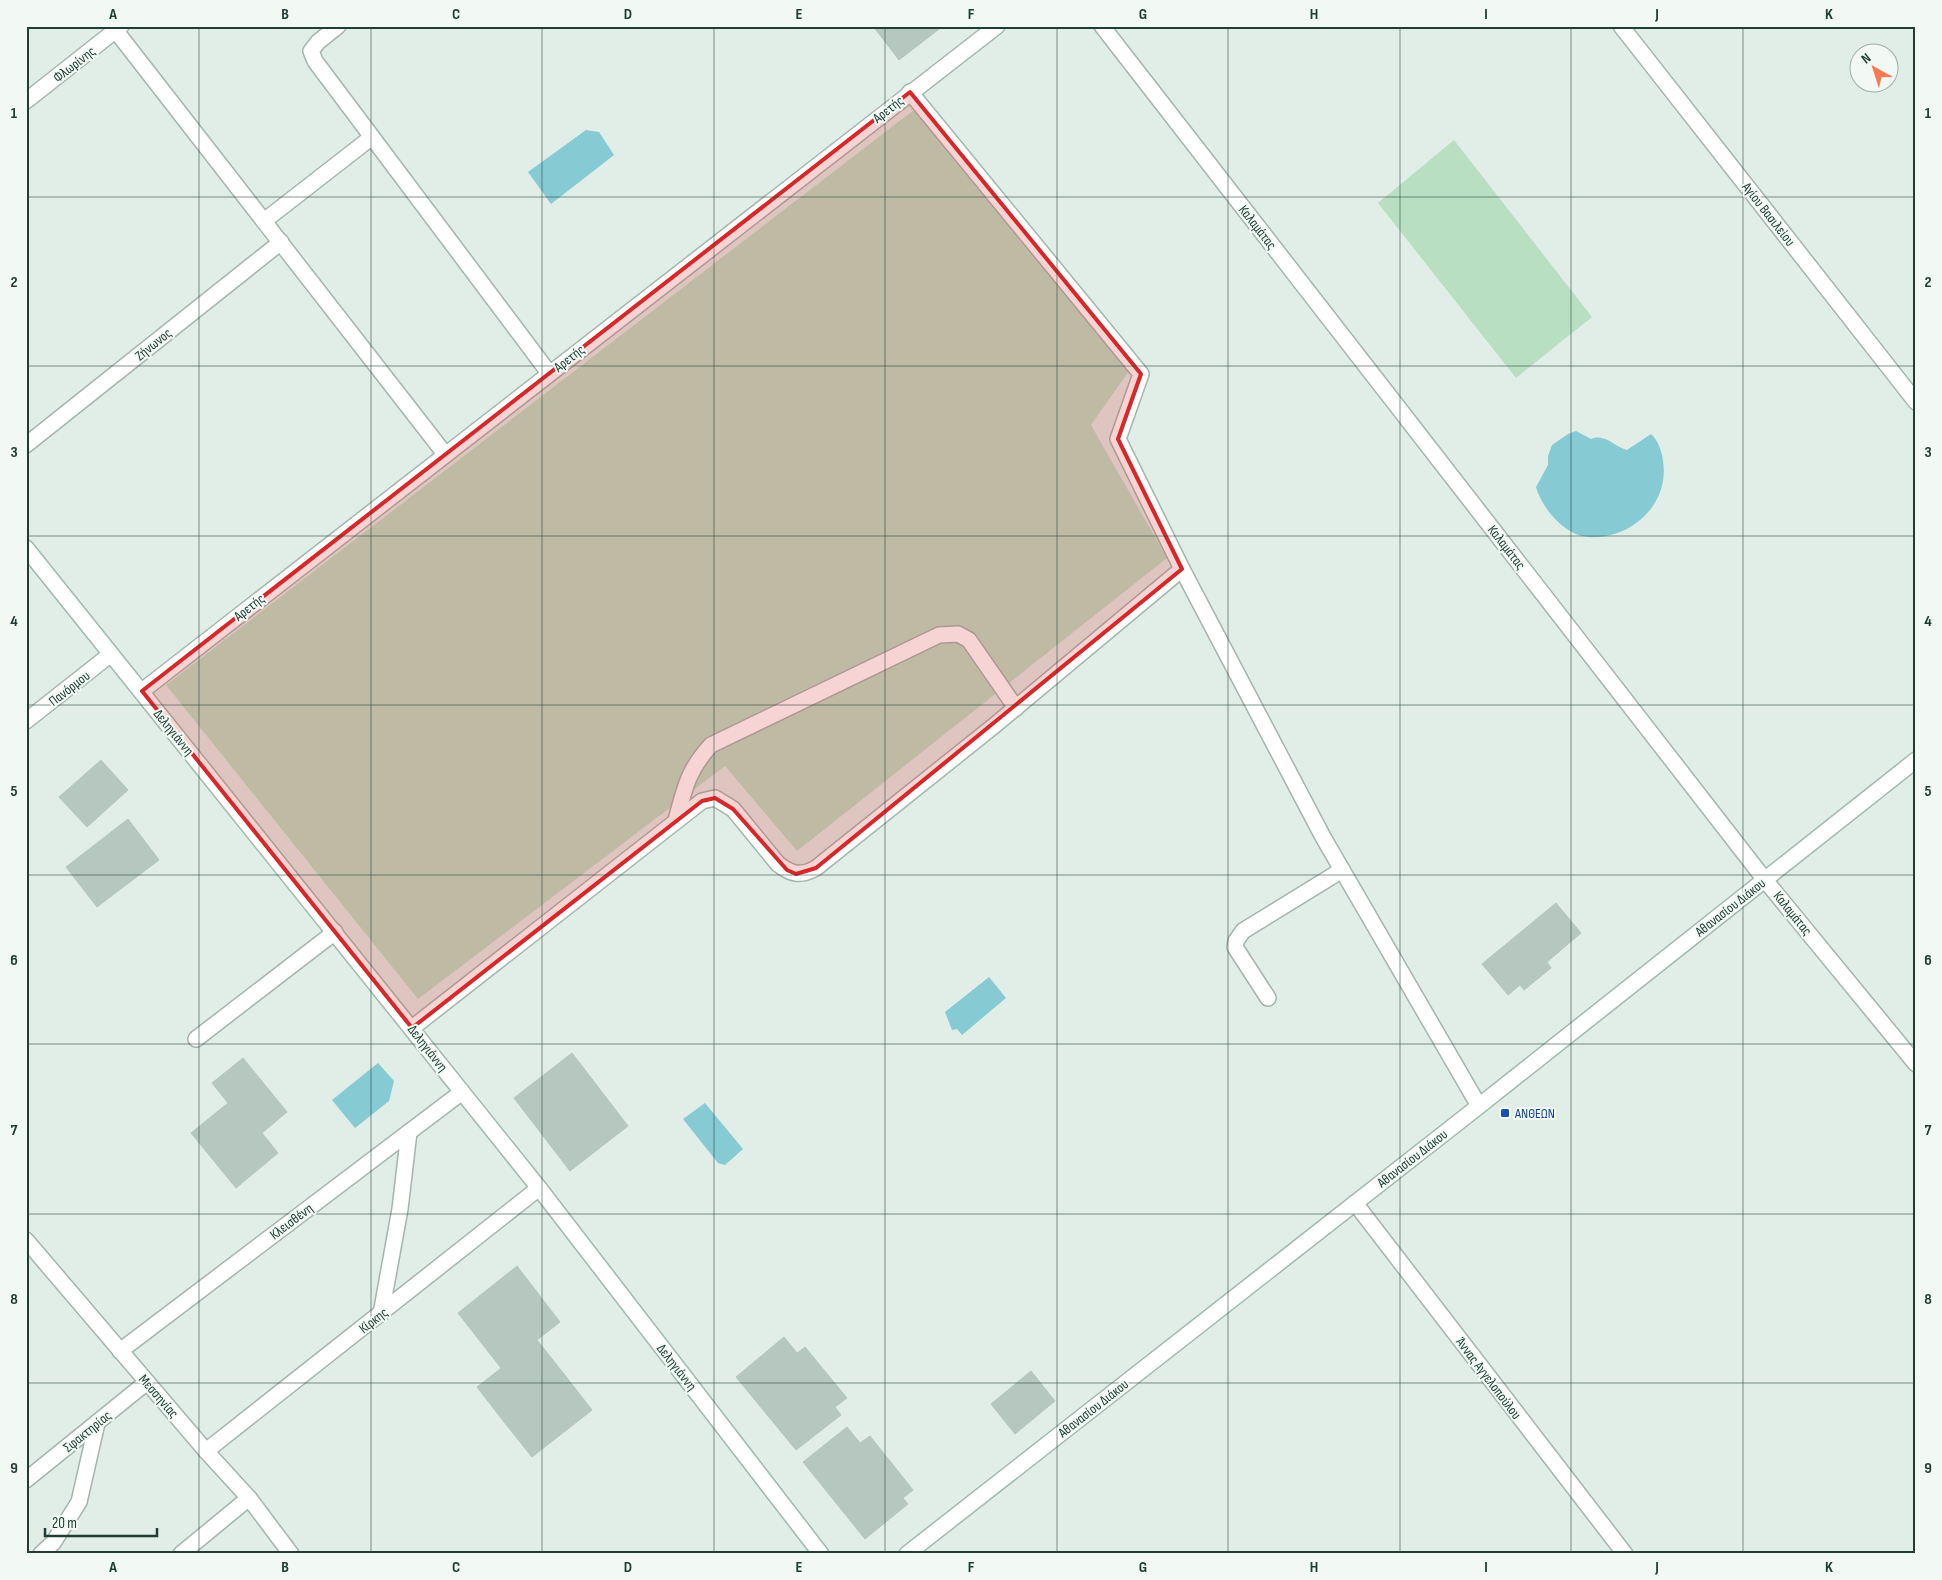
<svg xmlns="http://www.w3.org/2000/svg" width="1942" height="1580" font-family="'Sofia Sans Condensed',sans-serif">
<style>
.green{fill:#b9dfc3}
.water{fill:#86cad4}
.building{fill:#b6c7c0;stroke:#b3c7be}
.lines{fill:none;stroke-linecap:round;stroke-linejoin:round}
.lane-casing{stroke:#a4b5ae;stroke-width:18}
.street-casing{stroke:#a4b5ae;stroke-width:18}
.secondary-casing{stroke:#9fb9af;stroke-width:18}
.lane{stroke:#fff;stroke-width:15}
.street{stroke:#fff;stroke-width:15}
.secondary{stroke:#fff;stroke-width:15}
.marked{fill:#d62828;fill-opacity:0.2;stroke:#d62828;stroke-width:4;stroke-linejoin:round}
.grid{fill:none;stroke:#213e36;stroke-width:1;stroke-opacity:0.55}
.transit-dot{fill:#1a4fb4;stroke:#f2f9f5;stroke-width:2}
.labels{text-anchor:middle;stroke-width:4;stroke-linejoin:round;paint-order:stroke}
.street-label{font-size:14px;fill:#213e36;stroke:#f2f9f5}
.transit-label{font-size:14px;fill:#164399;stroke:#f2f9f5;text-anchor:start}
.neatline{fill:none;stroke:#213e36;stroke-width:2}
.grid-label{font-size:16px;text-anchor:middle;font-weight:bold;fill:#213e36}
</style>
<rect width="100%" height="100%" fill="#e1ede7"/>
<g class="green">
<path d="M923,103L1131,368L1091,425L1167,558L797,851L725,766L418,999L166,685Z"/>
<path d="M1454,140L1592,317L1516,378L1378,203Z"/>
</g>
<g class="water">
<path d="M586,130L599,132L614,155L551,204L528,172Z"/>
<path d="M1576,431L1591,439C1605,433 1613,446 1627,450L1651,434C1658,440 1662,452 1663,461C1670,504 1631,540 1588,537C1564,535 1542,508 1536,487L1548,465V456L1552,445L1568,434Z"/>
<path d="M989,977L1006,998L962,1035L957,1029L952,1030L945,1012Z"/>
<path d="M378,1063L394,1081L389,1101L355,1128L332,1100Z"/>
<path d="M705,1103L743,1149L725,1165L718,1163L683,1119Z"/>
</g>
<g class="building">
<path d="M873,26H943L899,60Z"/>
<path d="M101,760L128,790L87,827L59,797Z"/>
<path d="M128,819L159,860L97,907L66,867Z"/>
<path d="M1556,903L1581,933L1547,962L1551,968L1524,990L1520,985L1508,995L1482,964Z"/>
<path d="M572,1053L628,1126L570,1171L514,1098Z"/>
<path d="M243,1058L287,1112L262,1133L278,1153L236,1188L191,1133L228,1103L212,1083Z"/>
<path d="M517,1266L560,1322L501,1368L458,1313Z"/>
<path d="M784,1337L797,1353L805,1347L847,1398L835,1407L841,1415L796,1450L736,1377Z"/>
<path d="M537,1340L564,1374L504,1422L477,1387Z"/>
<path d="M1031,1371L1055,1401L1015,1434L991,1404Z"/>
<path d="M564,1374L592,1410L532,1457L504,1422Z"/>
<path d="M847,1427L860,1443L870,1436L913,1490L903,1498L908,1504L865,1539L803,1462Z"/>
</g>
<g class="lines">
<defs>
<g id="lane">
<path d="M676,820C685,787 688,770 711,745L939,635L958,634L969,640L1016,708"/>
<path d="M1268,998L1235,947L1236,941L1243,931L1342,870"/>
<path d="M196,1039L335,932"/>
<path d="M381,1314L400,1209L409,1132"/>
<path d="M41,1554L53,1543L79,1502L97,1423"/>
</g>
<g id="street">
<path d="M338,26L318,42L311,51L315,61L549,373"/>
<path d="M1102,26L1765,880L1916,1064"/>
<path d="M1621,26L1916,402"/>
<path d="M116,31L445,454"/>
<path d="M910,92L1141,374L1118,439L1182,569L1323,837L1479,1106"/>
<path d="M26,101L121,26"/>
<path d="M264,221L372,137"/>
<path d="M26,445L281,242"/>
<path d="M142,691L997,26"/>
<path d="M26,721L111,654"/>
<path d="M412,1028L702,801L715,798L733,809L778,864C791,874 800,877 816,868L995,725L1182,569"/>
<path d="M1355,1203L1625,1554"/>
<path d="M26,1240L206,1451L249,1498L291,1554"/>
<path d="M120,1351L462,1092"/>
<path d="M206,1451L539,1188"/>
<path d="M26,1480L147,1382"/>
<path d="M181,1554L249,1498"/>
</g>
<g id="secondary">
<path d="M26,548L539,1188L821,1554"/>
<path d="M907,1554L1479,1106L1916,760"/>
</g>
</defs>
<use href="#lane" class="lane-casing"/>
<use href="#street" class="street-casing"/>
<use href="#secondary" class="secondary-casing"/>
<use href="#lane" class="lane"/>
<use href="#street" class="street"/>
<use href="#secondary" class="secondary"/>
</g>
<path class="marked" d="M910,92L1141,374L1118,439L1182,569L816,868L796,874L787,870L733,809L715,798L702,801L412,1028L142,691Z"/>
<path class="grid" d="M199,26V1554M371,26V1554M542,26V1554M714,26V1554M885,26V1554M1057,26V1554M1228,26V1554M1400,26V1554M1571,26V1554M1743,26V1554M26,197H1916M26,366H1916M26,536H1916M26,705H1916M26,875H1916M26,1044H1916M26,1214H1916M26,1383H1916"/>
<rect class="transit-dot" x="1500" y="1108" width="10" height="10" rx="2.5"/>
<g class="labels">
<g class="street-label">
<text transform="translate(74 64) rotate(-38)" y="5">Φλωρίνης</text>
<text transform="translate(888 109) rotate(-38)" y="5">Αρετής</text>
<text transform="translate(1769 214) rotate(52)" y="5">Αγίου Βασιλείου</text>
<text transform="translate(1258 227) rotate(52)" y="5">Καλαμάτας</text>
<text transform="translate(153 344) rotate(-39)" y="5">Ζήνωνος</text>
<text transform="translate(569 358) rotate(-38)" y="5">Αρετής</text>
<text transform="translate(1507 547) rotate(52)" y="5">Καλαμάτας</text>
<text transform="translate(249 607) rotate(-38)" y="5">Αρετής</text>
<text transform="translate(69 688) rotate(-38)" y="5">Πανόρμου</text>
<text transform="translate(174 732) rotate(51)" y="5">Δεληγιάννη</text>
<text transform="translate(1730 907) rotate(-38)" y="5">Αθανασίου Διάκου</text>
<text transform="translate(1793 913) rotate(51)" y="5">Καλαμάτας</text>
<text transform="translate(428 1048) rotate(52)" y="5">Δεληγιάννη</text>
<text transform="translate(1412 1158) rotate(-38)" y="5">Αθανασίου Διάκου</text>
<text transform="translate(291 1221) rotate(-37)" y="5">Κλεισθένη</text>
<text transform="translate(373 1320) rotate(-38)" y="5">Κίρκης</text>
<text transform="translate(677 1367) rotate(52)" y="5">Δεληγιάννη</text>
<text transform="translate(1489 1378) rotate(53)" y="5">Άννας Αγγελοπούλου</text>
<text transform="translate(159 1396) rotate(49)" y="5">Μεσσηνίας</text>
<text transform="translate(1093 1408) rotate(-38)" y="5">Αθανασίου Διάκου</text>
<text transform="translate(87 1431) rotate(-39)" y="5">Σφακτηρίας</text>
</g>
<g class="transit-label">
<text x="1515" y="1118">ΑΝΘΕΩΝ</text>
</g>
</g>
<rect width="1942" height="1580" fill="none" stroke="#f2f9f5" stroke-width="55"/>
<g transform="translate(1874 68) rotate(321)"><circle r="24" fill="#f2f9f5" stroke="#9eaea9"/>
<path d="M0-4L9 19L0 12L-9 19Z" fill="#f97953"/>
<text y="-8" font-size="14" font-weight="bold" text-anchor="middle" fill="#213e36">N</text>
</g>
<path d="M45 1528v8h112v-8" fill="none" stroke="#213e36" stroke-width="2.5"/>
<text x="52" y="1528" font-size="15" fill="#213e36" stroke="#f2f9f5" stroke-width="4" paint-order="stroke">20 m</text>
<rect x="28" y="28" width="1886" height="1524" class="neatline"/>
<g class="grid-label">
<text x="113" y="19">A</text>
<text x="285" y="19">B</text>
<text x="456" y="19">C</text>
<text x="628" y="19">D</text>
<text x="799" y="19">E</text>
<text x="971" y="19">F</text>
<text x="1143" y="19">G</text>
<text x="1314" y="19">H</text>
<text x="1486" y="19">I</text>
<text x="1657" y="19">J</text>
<text x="1829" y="19">K</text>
<text x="14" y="118">1</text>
<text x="1928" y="118">1</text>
<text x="14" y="287">2</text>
<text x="1928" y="287">2</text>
<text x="14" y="457">3</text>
<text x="1928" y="457">3</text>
<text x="14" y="626">4</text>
<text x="1928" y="626">4</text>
<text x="14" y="796">5</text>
<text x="1928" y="796">5</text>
<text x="14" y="965">6</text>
<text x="1928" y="965">6</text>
<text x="14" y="1135">7</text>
<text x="1928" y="1135">7</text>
<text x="14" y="1304">8</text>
<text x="1928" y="1304">8</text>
<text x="14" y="1473">9</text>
<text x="1928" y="1473">9</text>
<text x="113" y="1572">A</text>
<text x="285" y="1572">B</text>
<text x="456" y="1572">C</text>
<text x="628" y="1572">D</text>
<text x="799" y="1572">E</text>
<text x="971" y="1572">F</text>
<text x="1143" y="1572">G</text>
<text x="1314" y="1572">H</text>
<text x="1486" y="1572">I</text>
<text x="1657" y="1572">J</text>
<text x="1829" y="1572">K</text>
</g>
</svg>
